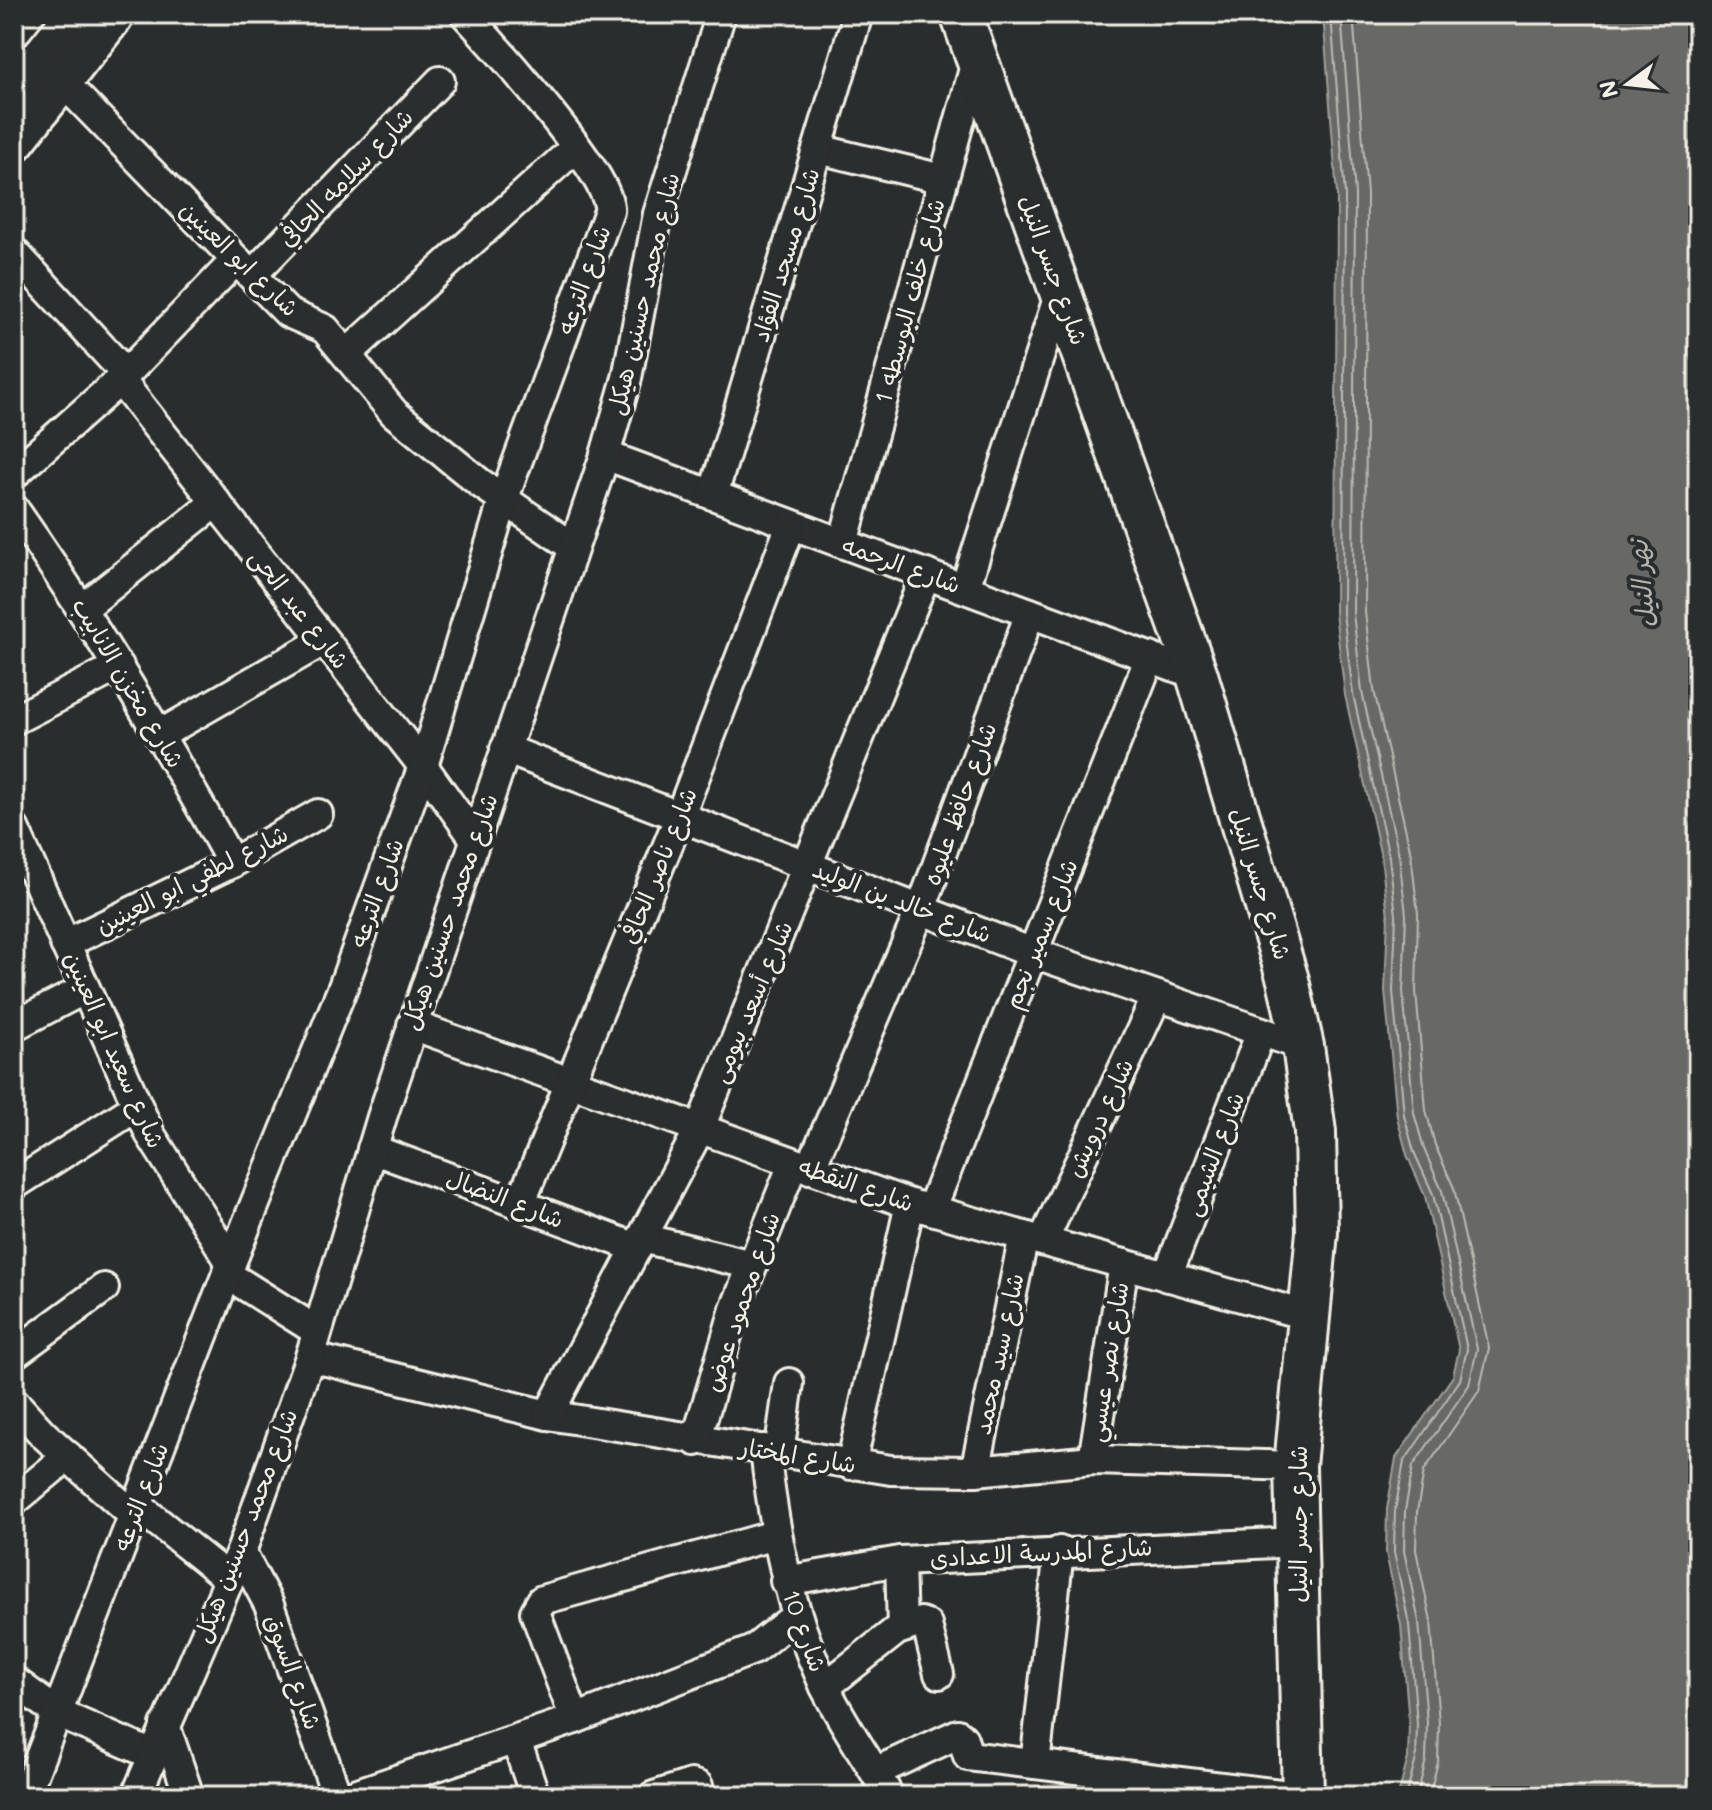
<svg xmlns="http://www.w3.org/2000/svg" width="1712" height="1810" font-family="Mali,'Playpen Sans Arabic',sans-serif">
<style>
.water{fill:#676866;stroke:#9f9f9a;stroke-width:2}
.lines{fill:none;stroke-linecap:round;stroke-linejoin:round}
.shore{stroke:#bcbab4;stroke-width:2}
.street-casing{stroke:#f4f1e8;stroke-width:34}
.secondary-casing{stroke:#f4f1e8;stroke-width:46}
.street{stroke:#2a2d2e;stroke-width:28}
.secondary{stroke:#2a2d2e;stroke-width:40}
.labels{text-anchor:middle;stroke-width:8;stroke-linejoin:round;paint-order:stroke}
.street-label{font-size:24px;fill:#f4f1e8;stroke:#2a2d2e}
.water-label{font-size:26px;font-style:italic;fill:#b5b3ae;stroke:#2a2d2e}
</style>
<rect width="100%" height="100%" fill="#2a2d2e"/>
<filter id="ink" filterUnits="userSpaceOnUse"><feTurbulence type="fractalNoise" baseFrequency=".0125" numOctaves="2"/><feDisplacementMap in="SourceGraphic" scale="16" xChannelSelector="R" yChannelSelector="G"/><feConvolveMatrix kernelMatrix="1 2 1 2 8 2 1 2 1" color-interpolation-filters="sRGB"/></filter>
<g filter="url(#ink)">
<path class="water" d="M1323,14H1698V1796H1398L1408,1758L1409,1724L1401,1625L1386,1553L1387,1509L1396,1458L1453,1376L1459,1350L1425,1196L1407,1155L1397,1117L1385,991L1388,916L1381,857L1345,695L1335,613L1337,195Z"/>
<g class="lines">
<g class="shore">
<path d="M1331,14L1345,195L1343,613L1353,694L1389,857L1396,915L1393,991L1404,1115L1414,1152L1433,1194L1467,1349L1460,1380L1404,1462L1395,1510L1394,1552L1409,1624L1417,1724L1416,1759L1406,1796"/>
<path d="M1341,14L1355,194L1353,613L1362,692L1399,855L1406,915L1403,991L1414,1113L1424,1149L1442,1191L1477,1349L1469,1385L1413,1466L1405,1511L1404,1551L1419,1622L1427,1723L1426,1760L1417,1796"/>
<path d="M1353,14L1367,194L1365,612L1374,690L1411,854L1418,914L1416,991L1426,1110L1435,1145L1454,1188L1489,1348L1479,1391L1424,1471L1417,1512L1416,1550L1431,1621L1439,1723L1438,1762L1429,1796"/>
</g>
<defs>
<g id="street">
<path d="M61,80L288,313L325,329L394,413L480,483L573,547"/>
<path d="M818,149L943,179"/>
<path d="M14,252L126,374"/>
<path d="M252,275L440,81"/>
<path d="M348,353L575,148"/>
<path d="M120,380L423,766L475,839"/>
<path d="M605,455L1197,675"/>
<path d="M14,474L120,380L236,260"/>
<path d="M713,495L858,14"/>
<path d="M14,509C94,623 165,741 232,863"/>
<path d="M843,543L977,58"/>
<path d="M965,588L1060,292"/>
<path d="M83,608L216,502"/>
<path d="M14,720L119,666"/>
<path d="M161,734L323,641"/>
<path d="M505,749L1033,953L1303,1046"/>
<path d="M14,828L150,1134L231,1263"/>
<path d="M65,944L232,863L318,814"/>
<path d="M412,1025L910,1204L1309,1316"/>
<path d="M14,1026L85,989"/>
<path d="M372,1149L637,1248"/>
<path d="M810,1169L921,909L1030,613"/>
<path d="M14,1185L136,1107"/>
<path d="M520,1204L679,818L791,525"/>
<path d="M931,1210L1150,657"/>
<path d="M642,1238L752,1265"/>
<path d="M1043,1241L1157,996"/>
<path d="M228,1275L317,1331"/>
<path d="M1167,1277L1261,1032"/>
<path d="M14,1354L104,1288"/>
<path d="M310,1357L548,1415L891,1470L975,1471L1093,1460L1295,1466"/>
<path d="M14,1402L43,1434L134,1516"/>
<path d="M548,1415L699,1130L926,574"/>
<path d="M696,1441L735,1309L793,1164"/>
<path d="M765,1449C774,1532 789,1609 824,1685C842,1723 868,1759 889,1796"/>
<path d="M779,1453L789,1383"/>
<path d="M1093,1460L1124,1264"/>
<path d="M851,1465L910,1204"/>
<path d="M975,1471L1024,1236"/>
<path d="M14,1501L68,1456"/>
<path d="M138,1506L229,1579"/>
<path d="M241,1552L269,1605L337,1796"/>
<path d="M900,1561L902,1628"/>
<path d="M785,1581L900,1561L1298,1542"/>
<path d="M14,1681L57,1713L153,1755"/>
<path d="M825,1687L897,1630L921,1622L927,1625L939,1674"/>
<path d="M575,1719L535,1612L542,1600L775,1535"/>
<path d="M165,1725L189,1796"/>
<path d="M516,1740L535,1796"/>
<path d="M1035,1764L1059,1551"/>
<path d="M875,1772L958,1734L963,1739L968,1756L1297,1796"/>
<path d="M25,1796L231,1263L343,987L423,766L504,498L609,211C615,179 491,42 465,14"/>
<path d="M136,1796L241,1552L310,1357L382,1117L605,455L627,378L658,214L721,14"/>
<path d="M349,1796L575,1719L753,1650L796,1616"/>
<path d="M654,1796L691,1784L698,1786L701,1796"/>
</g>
<g id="secondary">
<path d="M961,14L1197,675L1288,980L1303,1046L1315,1132L1317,1232L1295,1466L1303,1796"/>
<path d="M14,93L77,14"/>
<path d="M14,141L114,14"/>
</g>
</defs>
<use href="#street" class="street-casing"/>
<use href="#secondary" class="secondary-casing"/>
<use href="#street" class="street"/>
<use href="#secondary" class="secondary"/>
</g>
</g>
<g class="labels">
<g class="street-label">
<text transform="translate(346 178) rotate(-46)" y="8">شارع سلامه الحافي</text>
<text transform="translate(786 255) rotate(-73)" y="8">شارع مسجد الفؤاد</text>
<text transform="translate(239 259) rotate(44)" y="8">شارع ابو العينين</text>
<text transform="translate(1053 270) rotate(70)" y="8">شارع جسر النيل</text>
<text transform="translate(584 280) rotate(-70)" y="8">شارع الترعه</text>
<text transform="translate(644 294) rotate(-77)" y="8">شارع محمد حسنين هيكل</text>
<text transform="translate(910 301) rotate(-75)" y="8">شارع خلف البوسطه 1</text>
<text transform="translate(901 565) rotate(20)" y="8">شارع الرحمه</text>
<text transform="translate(299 609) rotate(52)" y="8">شارع عبد الحى</text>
<text transform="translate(128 683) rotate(59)" y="8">شارع مخزن الانابيب</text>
<text transform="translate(960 804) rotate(-70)" y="8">شارع حافظ عليوه</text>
<text transform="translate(659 866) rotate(-68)" y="8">شارع ناصر الحافي</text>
<text transform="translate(192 880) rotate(-27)" y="8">شارع لطفي ابو العينين</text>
<text transform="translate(1260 884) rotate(73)" y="8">شارع جسر النيل</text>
<text transform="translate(377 893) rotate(-70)" y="8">شارع الترعه</text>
<text transform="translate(902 902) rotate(21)" y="8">شارع خالد بن الوليد</text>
<text transform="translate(450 912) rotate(-71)" y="8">شارع محمد حسنين هيكل</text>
<text transform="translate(1041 934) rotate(-68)" y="8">شارع سمير نجم</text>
<text transform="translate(752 1002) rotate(-67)" y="8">شارع أسعد بيومى</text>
<text transform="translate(114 1050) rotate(66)" y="8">شارع سعيد ابو العينين</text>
<text transform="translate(1100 1118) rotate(-65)" y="8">شارع درويش</text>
<text transform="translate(1214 1154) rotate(-69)" y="8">شارع الشيمى</text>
<text transform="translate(856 1185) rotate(19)" y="8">شارع النقطه</text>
<text transform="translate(505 1199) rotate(21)" y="8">شارع النضال</text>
<text transform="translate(742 1302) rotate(-71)" y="8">شارع محمود عوض</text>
<text transform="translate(999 1354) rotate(-78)" y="8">شارع سيد محمد</text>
<text transform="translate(1108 1362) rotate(-81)" y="8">شارع نصر عيسي</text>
<text transform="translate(798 1456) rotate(9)" y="8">شارع المختار</text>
<text transform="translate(141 1497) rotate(-69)" y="8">شارع الترعه</text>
<text transform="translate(1299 1524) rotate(-90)" y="8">شارع جسر النيل</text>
<text transform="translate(246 1526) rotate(-69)" y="8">شارع محمد حسنين هيكل</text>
<text transform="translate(1041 1553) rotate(-3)" y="8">شارع المدرسة الاعدادى</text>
<text transform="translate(804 1631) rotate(70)" y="8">شارع 10</text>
<text transform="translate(293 1672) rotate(70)" y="8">شارع السوق</text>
</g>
<g class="water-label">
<text transform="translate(1642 584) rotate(-95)" y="9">نهر النيل</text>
</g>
</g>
<rect width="1712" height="1810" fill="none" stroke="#2a2d2e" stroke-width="48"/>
<rect x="24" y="24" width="1664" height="1762" fill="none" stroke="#f4f1e8" stroke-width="3" filter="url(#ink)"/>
<g transform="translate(1628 84) rotate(255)" stroke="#2a2d2e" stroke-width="6" paint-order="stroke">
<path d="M0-6L14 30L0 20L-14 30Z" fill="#f4f1e8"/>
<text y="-12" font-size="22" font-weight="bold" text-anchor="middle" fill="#f4f1e8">N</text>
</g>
</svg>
